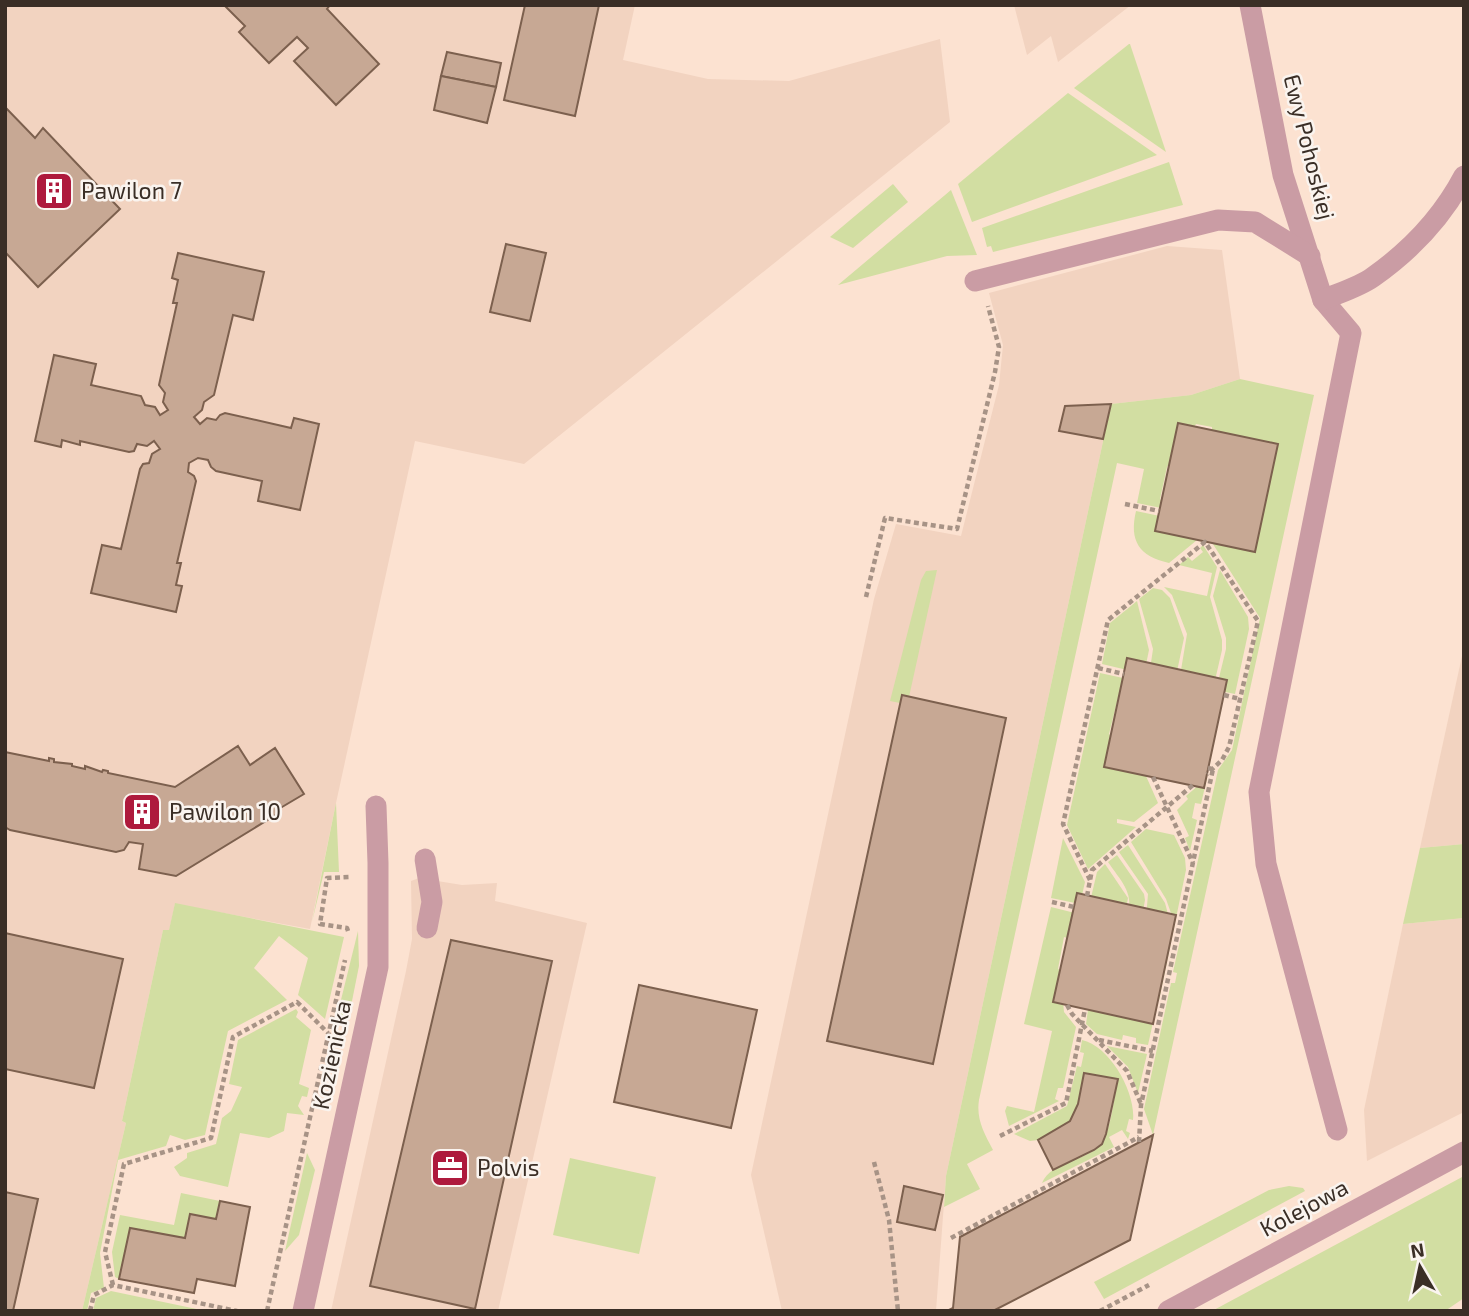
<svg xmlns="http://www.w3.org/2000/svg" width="1469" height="1316" font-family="'Exo 2',sans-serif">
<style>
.built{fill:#f2d3c0}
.green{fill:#d2dea2}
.building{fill:#c7a894;stroke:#7c604e;stroke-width:2}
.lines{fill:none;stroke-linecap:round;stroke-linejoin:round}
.path{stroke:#a79386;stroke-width:4.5;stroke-dasharray:5 3.5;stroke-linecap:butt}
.lane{stroke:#ca9ca4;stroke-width:21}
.street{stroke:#ca9ca4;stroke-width:21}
.labels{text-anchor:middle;stroke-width:5;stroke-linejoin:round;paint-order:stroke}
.street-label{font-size:23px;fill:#3a2e26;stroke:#faf4ef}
.poi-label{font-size:23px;fill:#3a2e26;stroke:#faf4ef;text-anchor:start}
</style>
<rect width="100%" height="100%" fill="#fce2d1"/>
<g class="built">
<path d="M5,5H635L623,60L708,79L789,81L940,39L950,122L524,464L415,441L336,803L310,929L175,904L169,931L163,930L122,1121L126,1123L82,1311H5Z"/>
<path d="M1014,5H1131L1058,62L1051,36L1027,55Z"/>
<path d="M1167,246L1222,250L1240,379L1191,395L1111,404L946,1176L936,1311H782L751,1175L874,599L896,524L961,536L999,385L1003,345L989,293Z"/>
<path d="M1464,647V844L1420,848Z"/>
<path d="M419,878L462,885L497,883L495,901L587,923L498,1311H331L406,971L412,939L411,881Z"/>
<path d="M1464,918V1112L1367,1161L1364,1110L1403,924Z"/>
</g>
<g class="green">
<path d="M1129,44H1130L1166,152L1074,88Z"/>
<path d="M1068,93L1157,155L972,222L958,184Z"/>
<path d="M1169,162L1183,205L993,252L991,246L987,247L982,228Z"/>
<path d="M893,184L908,202L853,248L830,237Z"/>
<path d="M951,190L977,255L947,256L838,285Z"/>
<path d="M1240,379L1314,395L1153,1135L1144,1109L1171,983H1175L1177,973L1173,972L1218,770L1232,750L1260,618L1211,541L1262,441L1217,434L1218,431L1212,430V427L1196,424L1167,467L1160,499L1166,509L1137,503L1144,469L1117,463L979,1100C976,1119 984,1133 993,1150L967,1164L980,1189L944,1207L946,1176L1111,404L1191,395Z"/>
<path d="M1136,511L1188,522L1191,539L1197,540L1169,563C1139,556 1129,541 1136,511Z"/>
<path d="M1203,545L1217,567L1210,597L1222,640V650L1213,689L1179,682L1187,634L1172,595L1164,587L1207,596L1212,573L1179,565L1188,557L1192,561L1203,552L1200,548Z"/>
<path d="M937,570L909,697L902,696L900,703L890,701L921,580L926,571Z"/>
<path d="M1220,570L1248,617L1249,629L1235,694L1216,690L1226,649V638L1213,596Z"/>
<path d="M1153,588L1162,590L1170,598L1184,638L1175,681L1149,676L1153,649L1139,599Z"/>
<path d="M1137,601L1149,650L1144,674L1102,664L1110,623Z"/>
<path d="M1100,673L1123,678L1109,734L1146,776L1158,803L1134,822L1117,819V823L1136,827L1088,869L1067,825Z"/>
<path d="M1207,778L1201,804L1195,803L1192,818L1197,820L1190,851L1185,838L1189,836L1177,810L1188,799L1186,796Z"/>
<path d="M336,803L339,872H324L312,922Z"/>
<path d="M1146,829L1174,835L1185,858L1186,870L1159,1000L1151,999L1146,918L1148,894L1119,852L1128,845L1165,903L1168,914L1172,916L1166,899L1131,842Z"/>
<path d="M1063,838L1085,882L1080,904L1051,898Z"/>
<path d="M1464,844V918L1403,924L1420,848Z"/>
<path d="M1117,855L1144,894L1145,900L1142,917L1128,914C1134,892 1120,880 1108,862Z"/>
<path d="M1105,864L1128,898L1125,914L1089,906L1097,872Z"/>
<path d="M175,903L344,937L325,1019L298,995L308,958L279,936L254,968L287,1000L228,1031L205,1135L185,1140L170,1135L166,1146L118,1160L100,1253L104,1288L91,1293L87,1311H82L126,1123L122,1121L163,930H169Z"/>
<path d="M1051,907L1075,913L1067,938L1064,937L1058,969L1060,970L1064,1012L1076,1027L1063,1088H1058L1055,1099L1059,1101L1009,1126L1005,1111L1007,1106L1034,1112L1052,1031L1024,1024Z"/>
<path d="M358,931L359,966L350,1011L336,1020Z"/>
<path d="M1106,998L1156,1009L1148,1045L1136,1043V1038L1123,1035L1122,1040L1097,1034L1086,1024L1088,1010Z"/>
<path d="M296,1009L298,1012L296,1017L311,1030L299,1084L309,1088L307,1097L302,1096L298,1106L304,1115L287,1113L284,1131L269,1138L240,1133L228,1187L180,1176L174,1167L187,1158V1153L216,1144L222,1118L231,1111L242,1087L229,1084L238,1040Z"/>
<path d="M1082,1040C1110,1046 1136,1093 1133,1120L1129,1119L1126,1131L1130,1133L1128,1139L1122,1130L1109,1137L1114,1147L1042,1183C1052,1160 1086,1162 1101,1144C1111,1132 1114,1096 1118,1079L1085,1073L1078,1104L1070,1121L1038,1140L1030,1141L1014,1134L1067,1106L1077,1066L1081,1067L1084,1053L1080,1052Z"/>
<path d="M1107,1046L1147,1054L1138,1093L1128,1067Z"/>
<path d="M307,1153L315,1170L299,1235L285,1251Z"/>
<path d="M570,1158L656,1177L639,1254L553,1235Z"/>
<path d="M1464,1176V1298L1445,1311H1212Z"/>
<path d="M1289,1186L1303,1188L1305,1191L1104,1299L1094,1282L1269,1190Z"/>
<path d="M181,1193L220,1201L216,1219L190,1214L185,1238L130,1228L119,1279L115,1277L112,1252L120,1215L174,1225Z"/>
<path d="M111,1291L206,1311H93L96,1298Z"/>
</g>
<g class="building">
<path d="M224,5H330L327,9L379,64L336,105L294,61L308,48L297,37L269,63L239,32L245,26Z"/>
<path d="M525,5H599L575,116L504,100Z"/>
<path d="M447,52L501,63L496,87L441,76Z"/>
<path d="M441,76L496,87L487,123L434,110Z"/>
<path d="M5,107L35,138L43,128L120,209L38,287L5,252Z"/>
<path d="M506,244L546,253L530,321L490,312Z"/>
<path d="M178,253L264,272L253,320L233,315L214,395L204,402L202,410L194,417L200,424L207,418L216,420L220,415L225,413L291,428L294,418L319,424L300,510L258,501L262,481L216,471L211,467L208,460L198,458L189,463L188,472L194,476L196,481L177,563H181L176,585L182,586L176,612L91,593L102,545L121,549L140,469L143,464L149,463L152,454L160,449L154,441L147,446L137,444L134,451L129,452L80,441V445L62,440L61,447L35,441L54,355L96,364L91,385L141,396L145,405L155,407L160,415L168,410L163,402L165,393L159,385L177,303H173L178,280L172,278Z"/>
<path d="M1111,404L1103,439L1059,431L1065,406Z"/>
<path d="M1178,423L1278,444L1255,552L1155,531Z"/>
<path d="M1127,658L1227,680L1204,788L1104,767Z"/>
<path d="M902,695L1006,718L933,1064L827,1041Z"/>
<path d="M238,746L250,765L275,748L304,794L277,810L279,813L176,876L139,869L143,844L129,842L124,850L116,852L10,830L5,827V752L49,761V758L54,759V762L72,764V766L85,769V766L102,772L103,770L108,771V773L175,787Z"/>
<path d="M1077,893L1176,915L1153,1024L1053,1002Z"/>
<path d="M5,933L123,959L94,1088L5,1069Z"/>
<path d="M451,940L552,961L475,1309L370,1286Z"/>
<path d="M639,985L757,1010L731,1128L614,1102Z"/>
<path d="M1084,1073L1118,1079L1106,1134L1102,1144L1094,1150L1053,1170L1038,1140L1070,1121L1078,1104Z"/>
<path d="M1153,1135L1130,1240L993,1311H947L953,1308L960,1237Z"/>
<path d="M904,1186L943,1195L935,1230L897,1222Z"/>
<path d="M5,1192L38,1199L13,1311H5Z"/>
<path d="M220,1201L250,1207L235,1286L197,1279L194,1293L119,1279L130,1228L185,1238L190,1214L216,1219Z"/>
</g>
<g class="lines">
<g class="path">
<path d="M1125,504L1159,511"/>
<path d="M866,597L885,518L957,529L995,372L999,347L988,306"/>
<path d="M1098,668L1124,674"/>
<path d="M1224,695L1240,699"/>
<path d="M1153,777L1193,863"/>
<path d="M1090,880L1063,824L1108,620L1205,542L1258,621L1229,747L1222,760L1207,774"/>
<path d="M1087,896L1092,870L1193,785"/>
<path d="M1052,902L1074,907"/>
<path d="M348,931L347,928L320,924L327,878L350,877"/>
<path d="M1067,1005L1072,1014L1127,1071L1141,1104"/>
<path d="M1099,1040L1153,1051"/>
<path d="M1000,1136L1066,1103L1085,1009"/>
<path d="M1139,1142L1141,1105L1213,769L1208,768"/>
<path d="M874,1162L889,1220L898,1311"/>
<path d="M951,1238L1139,1137"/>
<path d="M113,1285L105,1252L124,1164L211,1138L233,1037L297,1002L328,1033"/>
<path d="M90,1311L94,1295L113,1285L237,1311"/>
<path d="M267,1311L345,960"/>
<path d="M1100,1311L1149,1285"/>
</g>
<g class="lane">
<path d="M1250,5L1283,175L1323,300L1351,333L1259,792L1266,864L1337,1130"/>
<path d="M975,281L1218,220L1255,222L1310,256"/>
<path d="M1323,300C1339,293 1359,287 1373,277C1410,251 1443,216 1464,176"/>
<path d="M425,859L432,902L427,928"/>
<path d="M303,1311L378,967V863L376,806"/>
</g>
<path class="street" d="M1168,1311L1464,1152"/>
</g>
<defs>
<symbol id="building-square" viewBox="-11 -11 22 22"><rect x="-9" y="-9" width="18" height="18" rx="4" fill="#ae1a3d" stroke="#faf4ef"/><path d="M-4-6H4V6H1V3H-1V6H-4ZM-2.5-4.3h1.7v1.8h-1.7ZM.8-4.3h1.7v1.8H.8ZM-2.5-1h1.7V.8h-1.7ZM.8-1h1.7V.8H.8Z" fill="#fff"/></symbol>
<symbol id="office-square" viewBox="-11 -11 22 22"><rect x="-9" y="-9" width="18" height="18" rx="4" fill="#ae1a3d" stroke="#faf4ef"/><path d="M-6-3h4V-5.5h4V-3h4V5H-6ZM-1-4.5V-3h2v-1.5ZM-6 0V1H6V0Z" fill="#fff"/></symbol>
</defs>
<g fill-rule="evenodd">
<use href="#building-square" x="32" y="169" width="44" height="44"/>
<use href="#building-square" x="120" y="790" width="44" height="44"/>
<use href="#office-square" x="428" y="1146" width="44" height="44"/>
</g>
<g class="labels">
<g class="street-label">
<text transform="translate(1309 147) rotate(76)" y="8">Ewy Pohoskiej</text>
<text transform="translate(332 1055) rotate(-78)" y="8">Kozienicka</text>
<text transform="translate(1304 1208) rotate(-28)" y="8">Kolejowa</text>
</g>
<g class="poi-label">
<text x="81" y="199">Pawilon 7</text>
<text x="169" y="820">Pawilon 10</text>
<text x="477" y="1176">Polvis</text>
</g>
</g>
<rect width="1469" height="1316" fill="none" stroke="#3a2e26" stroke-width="14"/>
<g transform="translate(1420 1267) rotate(351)" stroke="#faf4ef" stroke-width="5" paint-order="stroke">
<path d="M0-5L12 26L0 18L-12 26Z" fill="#3a2e26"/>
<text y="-10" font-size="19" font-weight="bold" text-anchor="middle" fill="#3a2e26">N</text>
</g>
</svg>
